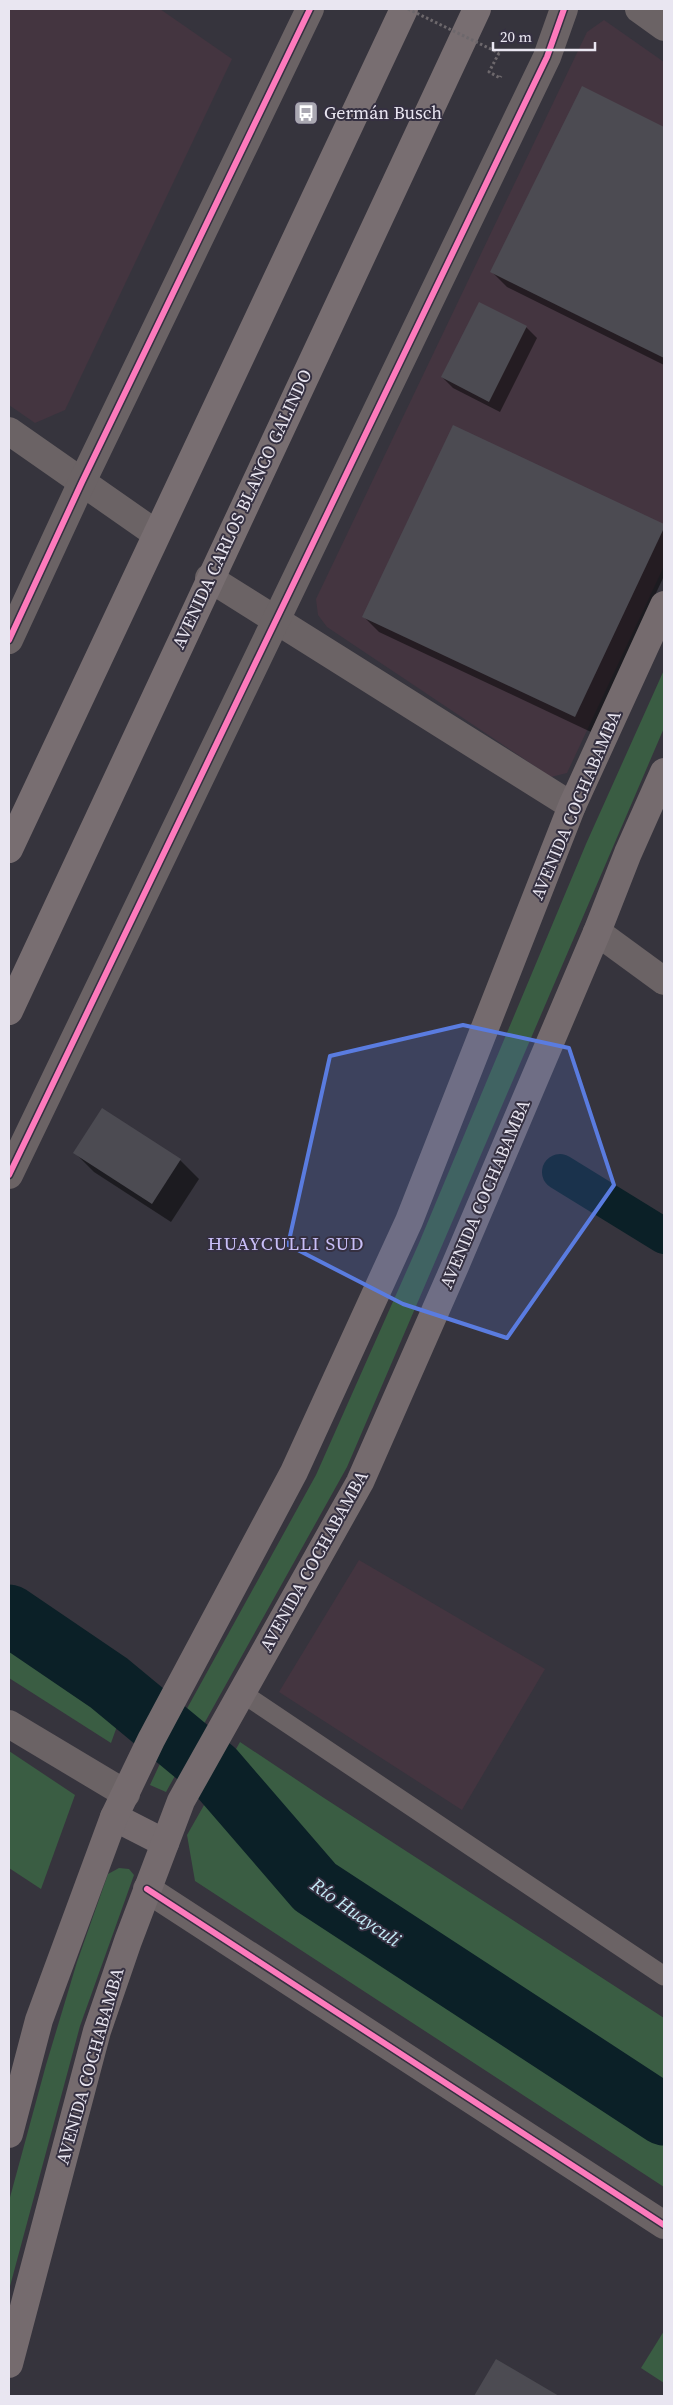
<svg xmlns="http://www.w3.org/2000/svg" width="673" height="2405" font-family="'Source Serif 4',serif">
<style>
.industrial{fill:#443540}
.green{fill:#3a5d43}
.shadow{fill:#0007}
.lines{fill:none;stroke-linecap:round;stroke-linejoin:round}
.canal{stroke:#0b2027;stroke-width:36}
.river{stroke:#0b2027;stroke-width:61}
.building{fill:#4c4b52}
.path{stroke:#6d686c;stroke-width:3;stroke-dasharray:2.5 2.5;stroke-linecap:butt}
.service{stroke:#6b6365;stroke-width:19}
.minor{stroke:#6b6365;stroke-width:28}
.primary{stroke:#756b6e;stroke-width:28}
.trunk{stroke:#786e71;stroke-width:28}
.path-bridge{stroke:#6d686c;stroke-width:3;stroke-dasharray:2.5 2.5;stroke-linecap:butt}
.cycleway-casing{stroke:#353041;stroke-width:9}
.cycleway{stroke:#fd7abc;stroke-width:6}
.marked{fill:#5a7ce0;fill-opacity:0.2;stroke:#5a7ce0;stroke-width:4;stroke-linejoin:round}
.labels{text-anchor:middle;stroke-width:4;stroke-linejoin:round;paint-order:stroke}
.poi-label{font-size:18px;fill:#e9e6f1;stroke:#353041;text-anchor:start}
.street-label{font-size:18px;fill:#e9e6f1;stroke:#353041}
.neighbourhood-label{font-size:19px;letter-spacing:1px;fill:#c9bff8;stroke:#353041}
.water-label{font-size:19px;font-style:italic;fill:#c4ebf7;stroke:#353041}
</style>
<rect width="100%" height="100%" fill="#36343d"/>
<g class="industrial">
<path d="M9,9H160L232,59L65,410L35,423L9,405Z"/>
<path d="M604,20L664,62V566L567,773L551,777L327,627L318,615L316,599L587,32Z"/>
<path d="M359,1560L545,1669L462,1810L279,1692Z"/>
</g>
<g class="green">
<path d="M664,670V728L347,1467L166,1792L150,1785L179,1723L316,1475L419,1243L586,844Z"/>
<path d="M9,1587L135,1676L111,1743L9,1678Z"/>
<path d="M240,1742L324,1798L664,2018V2187L195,1881L187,1835Z"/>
<path d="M9,1751L75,1795L41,1889L9,1868Z"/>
<path d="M119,1868L129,1869L134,1875L80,2026L9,2290V2201L46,2065L77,1962L108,1874Z"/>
<path d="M664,2331V2383L641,2368Z"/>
</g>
<g class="shadow">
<path d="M583,88L664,128V365L507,287L492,272Z"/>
<path d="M526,327L537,338L500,412L453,388L442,377Z"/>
<path d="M453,427L664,525V576L591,732L379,632L364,617Z"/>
<path d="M75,1153L180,1160L199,1179L171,1222L94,1172Z"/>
<path d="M496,2361L557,2396H476Z"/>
</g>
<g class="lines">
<path class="canal" d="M560,1172L664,1236"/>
<path class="river" d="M9,1615L109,1683L214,1770L315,1887L664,2115"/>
</g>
<g class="building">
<path d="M582,86L664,127V358L490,272Z"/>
<path d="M479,302L527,326L489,402L441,377Z"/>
<path d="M453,425L664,524V528L575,717L362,617Z"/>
<path d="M102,1108L181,1159L152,1204L73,1153Z"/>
<path d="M496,2359L559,2396H474Z"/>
</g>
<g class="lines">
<path class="path" d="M499,53L489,72L500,78L501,76"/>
<path class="service" d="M242,1693L664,1976"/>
<g class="minor">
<path d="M639,9L664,27"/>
<path d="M9,431L155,533"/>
<path d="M209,578L572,806"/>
<path d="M9,640L82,482L310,9"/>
<path d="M597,932L664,981"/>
<path d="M9,1175L547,57L564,9"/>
<path d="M9,1724L126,1794"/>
<path d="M147,1889L664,2225"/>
</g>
<g class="primary">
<path d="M114,1817L165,1843"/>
<path d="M9,2134L39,2020L114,1817L151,1740L294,1472L409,1221L572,806L664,605"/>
<path d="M9,2364L97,2031L128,1941L181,1801L360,1482L455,1266L597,932L628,853L664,772"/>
</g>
<g class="trunk">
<path d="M9,849L404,9"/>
<path d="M9,1011L477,9"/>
</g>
<path class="path-bridge" d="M408,9L499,53"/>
<defs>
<g id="cycleway">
<path d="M9,640L82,482L310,9"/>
<path d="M9,1175L547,57L564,9"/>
<path d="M147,1889L664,2225"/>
</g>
</defs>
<use href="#cycleway" class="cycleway-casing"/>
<use href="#cycleway" class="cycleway"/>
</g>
<path class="marked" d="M463,1025L569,1048L614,1185L507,1338L403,1304L288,1245L330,1056Z"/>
<defs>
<symbol id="bus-square" viewBox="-11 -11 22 22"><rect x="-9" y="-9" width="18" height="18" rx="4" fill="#aaa8b2" stroke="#353041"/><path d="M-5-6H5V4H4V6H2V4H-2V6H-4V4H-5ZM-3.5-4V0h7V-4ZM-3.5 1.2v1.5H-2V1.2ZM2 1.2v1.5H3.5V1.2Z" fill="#fff"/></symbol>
</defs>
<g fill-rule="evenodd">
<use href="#bus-square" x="292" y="99" width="28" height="28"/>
</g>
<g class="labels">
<g class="poi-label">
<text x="324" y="119">Germán Busch</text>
</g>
<g class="street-label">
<text transform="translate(242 509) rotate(-65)" y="6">AVENIDA CARLOS BLANCO GALINDO</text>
<text transform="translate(576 805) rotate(-67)" y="6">AVENIDA COCHABAMBA</text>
<text transform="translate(485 1194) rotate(-67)" y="6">AVENIDA COCHABAMBA</text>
<text transform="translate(314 1561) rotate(-61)" y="6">AVENIDA COCHABAMBA</text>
<text transform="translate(90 2066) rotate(-74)" y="6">AVENIDA COCHABAMBA</text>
</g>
<g class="neighbourhood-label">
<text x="286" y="1250">HUAYCULLI SUD</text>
</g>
<g class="water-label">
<text transform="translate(356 1912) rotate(35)" y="7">Río Huayculi</text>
</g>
</g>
<rect width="673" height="2405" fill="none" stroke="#e9e6f1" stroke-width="20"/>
<path d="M493 42v8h102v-8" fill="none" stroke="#e9e6f1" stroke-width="2.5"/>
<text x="500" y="42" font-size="15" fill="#e9e6f1" stroke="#353041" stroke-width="4" paint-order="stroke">20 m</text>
</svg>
